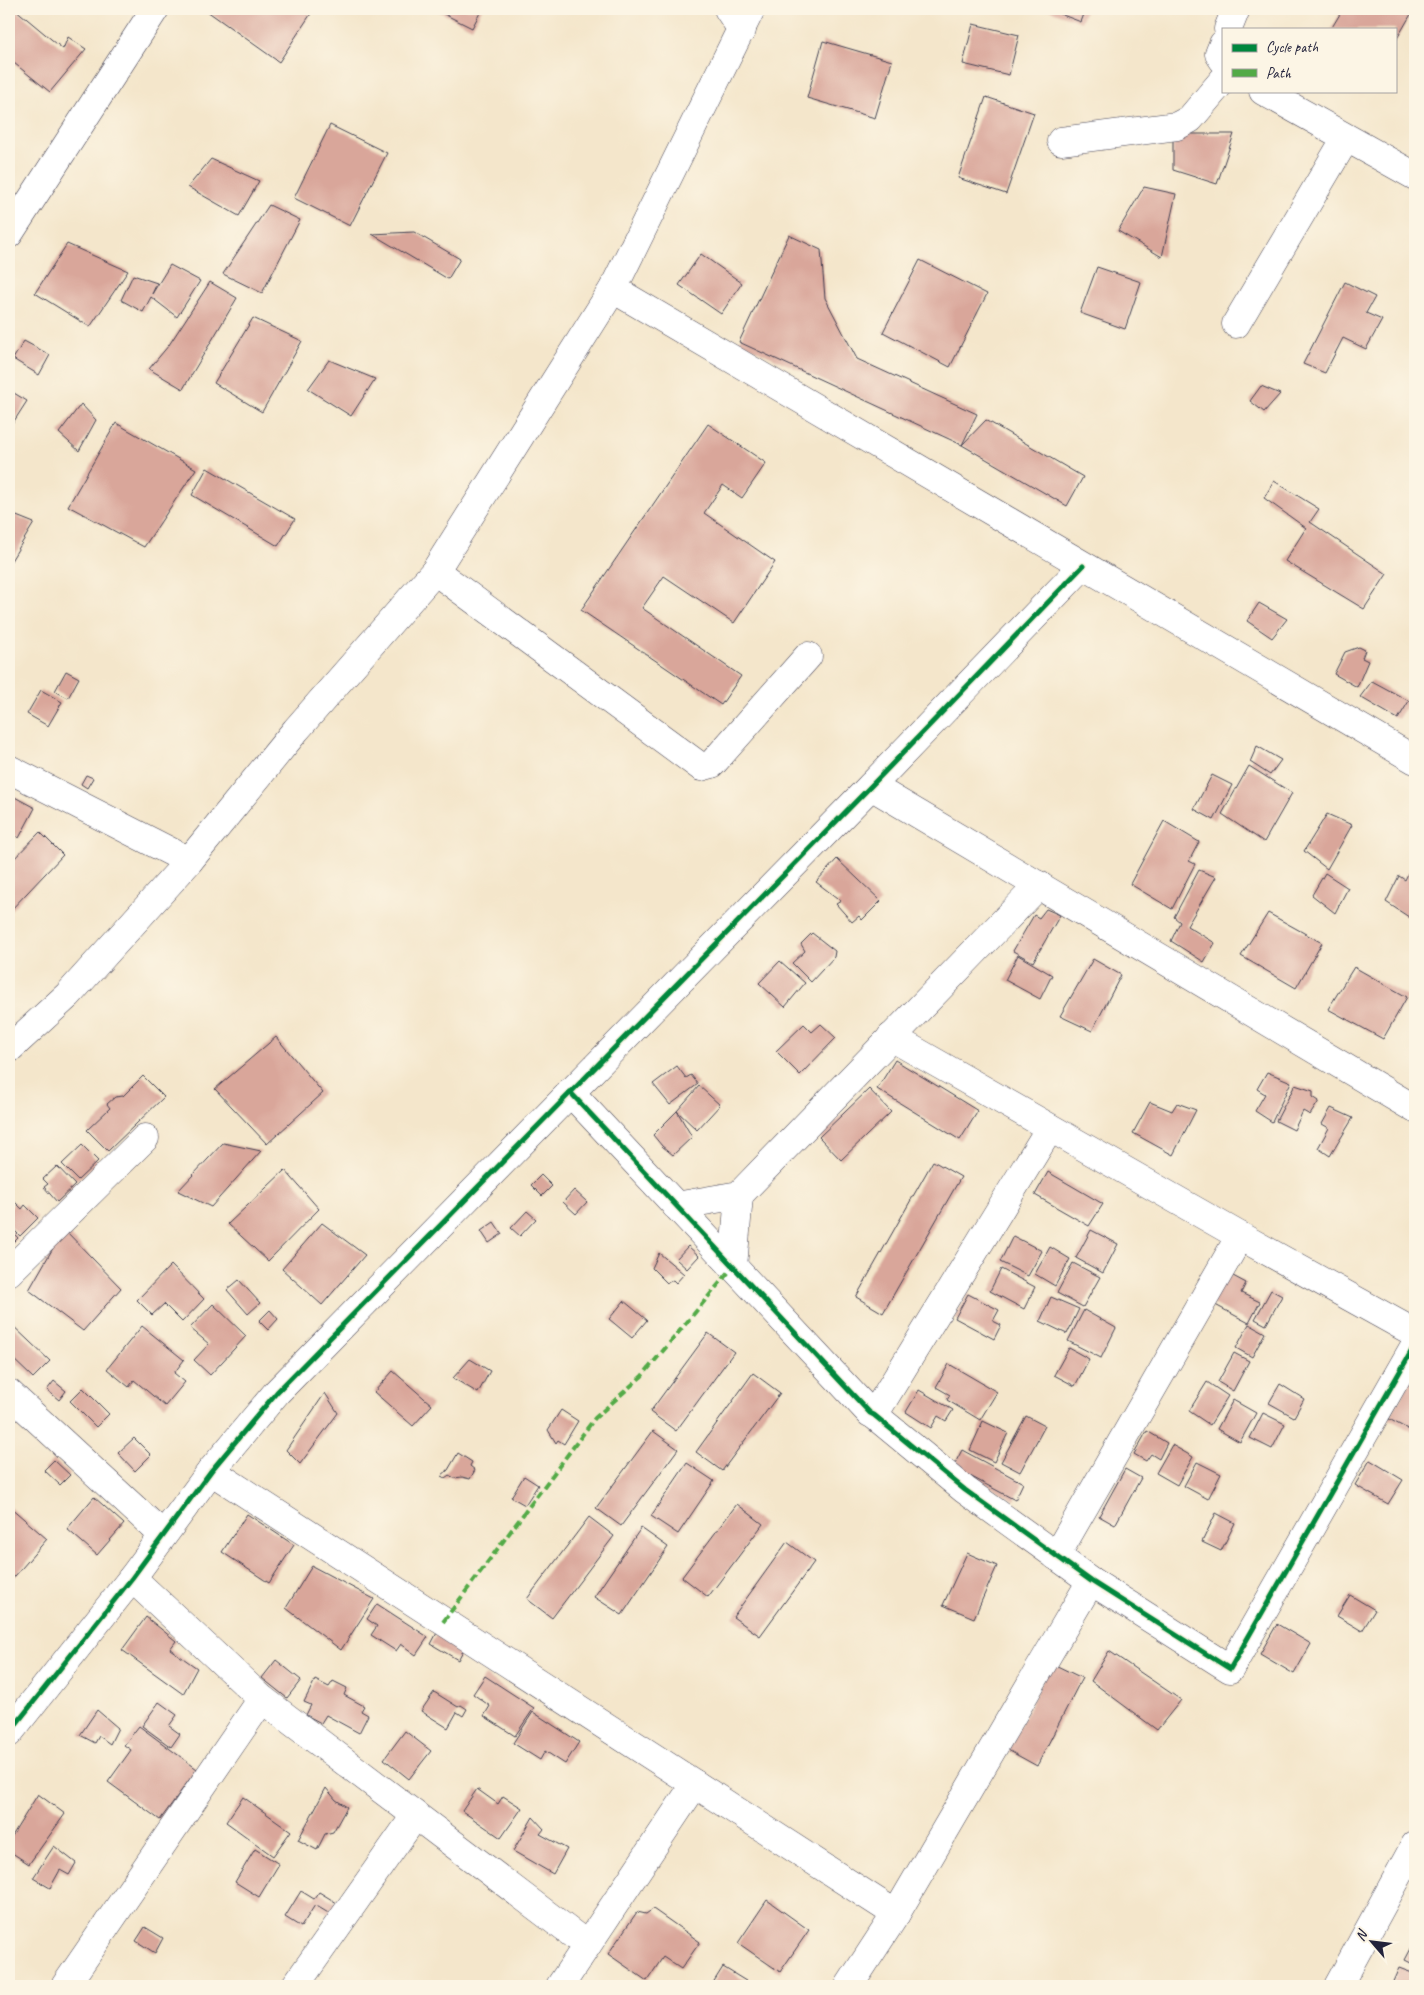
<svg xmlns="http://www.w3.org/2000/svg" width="1424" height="1995" font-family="Caveat,sans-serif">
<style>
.building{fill:#d9a69a}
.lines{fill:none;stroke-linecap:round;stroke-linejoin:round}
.minor-casing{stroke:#423f51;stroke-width:29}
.major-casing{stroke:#423f51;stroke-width:29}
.minor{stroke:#fff;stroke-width:28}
.major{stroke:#fff;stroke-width:28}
.quiet{stroke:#53aa46;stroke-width:4;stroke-dasharray:8 4;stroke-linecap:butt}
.cycleway-casing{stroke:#fcf5e5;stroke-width:8}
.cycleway{stroke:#00873e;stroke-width:5}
</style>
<rect width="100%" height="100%" fill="#fcf5e5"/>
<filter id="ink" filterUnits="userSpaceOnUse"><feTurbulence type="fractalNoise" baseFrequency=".02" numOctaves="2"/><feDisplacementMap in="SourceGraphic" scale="10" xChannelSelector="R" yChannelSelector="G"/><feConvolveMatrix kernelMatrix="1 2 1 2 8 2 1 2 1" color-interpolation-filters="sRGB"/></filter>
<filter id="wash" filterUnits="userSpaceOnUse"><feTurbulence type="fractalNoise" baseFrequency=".0096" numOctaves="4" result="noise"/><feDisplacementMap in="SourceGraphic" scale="20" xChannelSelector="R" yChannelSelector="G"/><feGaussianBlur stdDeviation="1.12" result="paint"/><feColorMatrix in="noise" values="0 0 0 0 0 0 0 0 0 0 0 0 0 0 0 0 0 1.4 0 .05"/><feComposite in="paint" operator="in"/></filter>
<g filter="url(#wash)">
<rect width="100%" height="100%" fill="#f4e6cb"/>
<g id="blocks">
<g class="building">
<path d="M15,9L63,49L68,37L86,49L50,92L9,59V16Z"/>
<path d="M209,9H314L279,62L207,11Z"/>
<path d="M434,9H482L472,28Z"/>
<path d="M1047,9H1086L1081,22Z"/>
<path d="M1343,9H1414L1395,42V29H1331Z"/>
<path d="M973,24L1019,35L1009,75L963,64Z"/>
<path d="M823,41L892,61L875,118L807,98Z"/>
<path d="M986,97L1034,113L1006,194L958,178Z"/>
<path d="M330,125L387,153L350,226L294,198Z"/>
<path d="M1173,134H1234L1217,184L1173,170Z"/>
<path d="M211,159L259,181L239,216L188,187Z"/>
<path d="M1144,187L1176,194L1162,257L1118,231Z"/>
<path d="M269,205L300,220L262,293L223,274Z"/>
<path d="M414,232L460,259L448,279L372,234Z"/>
<path d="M789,235L821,250L825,298L857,359L977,414L962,445L986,420L1083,477L1067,506L962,445L739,342Z"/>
<path d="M67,244L128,271L90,327L35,293Z"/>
<path d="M701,254L742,283L721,314L679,285Z"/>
<path d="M920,260L987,294L950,367L883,332Z"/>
<path d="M170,265L200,281L177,317L151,297L143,312L121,300L133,275L157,283L152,294Z"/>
<path d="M1097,267L1141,282L1125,329L1080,313Z"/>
<path d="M210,282L237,298L183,389L149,369L169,345Z"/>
<path d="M1345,282L1375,297L1366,313L1382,320L1366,349L1343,338L1325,373L1303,364Z"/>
<path d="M253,318L302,341L262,412L214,383Z"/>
<path d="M24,341L50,355L39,375L13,359Z"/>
<path d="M329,360L375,379L351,416L308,389Z"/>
<path d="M1261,386L1280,394L1264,412L1250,401Z"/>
<path d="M9,390L27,401L9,429Z"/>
<path d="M81,404L96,420L79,451L59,433Z"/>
<path d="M116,423L196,469L144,547L68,506Z"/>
<path d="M708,424L766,463L742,498L723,485L704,513L775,562L734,623L664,576L642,608L741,676L721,705L581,610Z"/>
<path d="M207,468L295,519L278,546L192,495Z"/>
<path d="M1274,481L1319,509L1310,522L1387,574L1364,609L1285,561L1306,528L1264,498Z"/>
<path d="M9,513L34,523L9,564Z"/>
<path d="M1259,603L1287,619L1272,638L1247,621Z"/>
<path d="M1359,647L1365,650L1362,658L1368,661L1357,687L1334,674L1345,652Z"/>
<path d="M66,671L79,678L68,698L55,691Z"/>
<path d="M1372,681L1409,701L1398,719L1360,697Z"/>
<path d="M41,690L62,702L48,726L27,714Z"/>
<path d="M1257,746L1281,760L1270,775L1250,762Z"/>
<path d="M1249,766L1292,793L1264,842L1222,814Z"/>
<path d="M86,775L93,778L87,788L81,784Z"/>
<path d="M1212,775L1232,785L1214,820L1194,809Z"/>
<path d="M9,794L35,808L19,838L9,832Z"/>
<path d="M1327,814L1352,825L1327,869L1304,851Z"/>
<path d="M1164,821L1199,842L1189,861L1195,864L1172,909L1130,884Z"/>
<path d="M40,832L63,855L9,912V864Z"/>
<path d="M837,859L881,901L862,920L859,916L852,922L836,904L841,901L816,882Z"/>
<path d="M1412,865L1415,866V921L1386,902L1399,876L1405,880Z"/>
<path d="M1199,870L1216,877L1187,926L1215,943L1204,962L1171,941L1180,922L1174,917Z"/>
<path d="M1325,873L1348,888L1335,913L1312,895Z"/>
<path d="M1046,909L1060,915L1033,962L1013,951L1034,915L1039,918Z"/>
<path d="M1268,913L1322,943L1296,988L1241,956Z"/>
<path d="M812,933L835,951L834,957L811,982L792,963L805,951L801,944Z"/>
<path d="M1018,955L1052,975L1040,999L1005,980Z"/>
<path d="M1093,959L1121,975L1092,1031L1060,1016Z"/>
<path d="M780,961L805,983L785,1007L759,983Z"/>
<path d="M1354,967L1407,997L1383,1039L1328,1009Z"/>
<path d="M804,1024L812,1032L821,1024L836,1038L800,1075L776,1051Z"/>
<path d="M276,1037L323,1093L267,1144L215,1089Z"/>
<path d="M895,1060L978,1111L960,1140L877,1089Z"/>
<path d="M677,1066L686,1078L691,1075L698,1084L670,1105L653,1084Z"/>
<path d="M1267,1072L1291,1082L1272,1122L1255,1111L1265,1094L1257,1089Z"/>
<path d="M143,1076L164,1097L108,1151L87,1130L110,1108L107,1104L115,1097L123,1096Z"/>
<path d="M1295,1085L1313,1091V1097L1319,1101L1310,1115L1303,1111L1294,1130L1276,1121Z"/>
<path d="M699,1086L720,1105L697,1130L677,1111Z"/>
<path d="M869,1089L891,1112L841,1160L819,1137Z"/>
<path d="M1150,1102L1172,1111L1177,1103L1196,1110L1173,1155L1133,1133Z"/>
<path d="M1331,1108L1353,1118L1330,1156L1318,1148L1329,1128L1322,1124Z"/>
<path d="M677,1111L692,1137L673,1155L662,1146L653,1135Z"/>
<path d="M223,1143L261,1151L211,1207L178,1191Z"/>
<path d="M82,1145L98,1161L78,1180L62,1164Z"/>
<path d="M933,1161L961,1177L883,1313L856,1297Z"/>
<path d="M57,1166L75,1185L57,1202L44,1187L48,1184L43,1179Z"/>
<path d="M285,1170L319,1209L268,1261L228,1224Z"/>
<path d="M1048,1172L1103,1204L1089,1226L1035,1195Z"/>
<path d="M541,1175L552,1186L542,1196L531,1185Z"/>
<path d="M574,1190L587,1202L576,1214L563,1202Z"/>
<path d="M15,1202L22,1209L25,1205L38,1218L20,1236L9,1225V1209Z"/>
<path d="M527,1211L536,1219L520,1236L511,1228Z"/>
<path d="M494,1222L502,1234L489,1243L481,1231Z"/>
<path d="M322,1223L365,1255L322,1305L282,1269Z"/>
<path d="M9,1228L18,1238L9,1247Z"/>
<path d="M64,1229L121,1288L83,1331L29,1290Z"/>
<path d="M1091,1230L1118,1244L1103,1273L1076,1258Z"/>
<path d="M1013,1236L1042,1251L1028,1276L1000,1262Z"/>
<path d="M688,1246L699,1256L687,1269L676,1259Z"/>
<path d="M1050,1247L1070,1259L1055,1286L1035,1274Z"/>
<path d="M659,1253L684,1274L676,1283L673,1280L667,1283L652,1268Z"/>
<path d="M1073,1263L1100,1277L1083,1307L1057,1293Z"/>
<path d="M171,1265L204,1299L182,1322L164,1304L152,1315L137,1300Z"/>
<path d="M1001,1269L1035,1287L1024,1309L990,1291Z"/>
<path d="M1222,1270L1246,1283L1241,1293L1260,1302L1249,1323L1206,1300Z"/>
<path d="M239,1280L260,1303L248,1314L227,1290Z"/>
<path d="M1271,1290L1282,1296L1266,1325L1255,1319Z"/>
<path d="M968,1294L999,1310L993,1321L1001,1325L994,1339L955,1318Z"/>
<path d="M1051,1297L1079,1309L1067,1334L1040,1321Z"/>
<path d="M624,1301L647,1320L632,1338L609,1319Z"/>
<path d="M213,1304L246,1336L210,1375L194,1360L209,1344L190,1328Z"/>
<path d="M270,1310L278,1319L268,1330L259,1321Z"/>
<path d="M1084,1310L1116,1328L1101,1358L1068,1341Z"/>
<path d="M9,1322L50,1361L33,1378L9,1355Z"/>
<path d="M1249,1324L1265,1333L1252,1357L1236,1348Z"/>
<path d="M142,1326L184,1360L174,1373L185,1382L165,1406L134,1380L129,1387L107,1369Z"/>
<path d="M708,1333L734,1352L676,1431L650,1412Z"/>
<path d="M1069,1348L1089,1359L1075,1386L1054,1375Z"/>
<path d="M1234,1353L1249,1361L1233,1391L1218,1382Z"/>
<path d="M470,1359L490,1371L478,1393L453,1378Z"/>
<path d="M949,1364L997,1392L980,1420L947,1400L950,1395L936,1387Z"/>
<path d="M393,1371L432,1405L413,1426L374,1392Z"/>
<path d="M1415,1372V1433L1389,1419Z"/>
<path d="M753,1373L780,1393L722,1471L696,1452Z"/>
<path d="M54,1381L66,1391L59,1400L47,1390Z"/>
<path d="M1207,1382L1228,1396L1210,1425L1189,1411Z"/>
<path d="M1280,1384L1304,1399L1294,1417L1269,1403Z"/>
<path d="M83,1388L109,1414L96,1427L70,1401Z"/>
<path d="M919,1390L953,1410L946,1421L938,1416L931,1428L906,1412Z"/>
<path d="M325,1393L338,1413L300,1464L286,1450Z"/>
<path d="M1233,1400L1256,1413L1240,1442L1217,1429Z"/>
<path d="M561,1410L578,1421L564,1444L558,1440L556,1443L548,1430Z"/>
<path d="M1263,1413L1285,1424L1272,1449L1250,1438Z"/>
<path d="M1026,1416L1045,1426L1020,1472L1001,1462Z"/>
<path d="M983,1421L1008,1433L994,1462L970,1450Z"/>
<path d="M653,1431L678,1449L621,1526L596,1508Z"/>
<path d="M1147,1431L1167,1443L1159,1459L1151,1454L1146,1461L1134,1454Z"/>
<path d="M134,1438L151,1455L135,1471L118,1453Z"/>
<path d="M1172,1445L1193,1457L1177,1485L1156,1473Z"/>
<path d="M962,1450L1023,1483L1015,1500L953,1467Z"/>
<path d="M458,1453L472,1462L470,1466L475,1470L470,1479L462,1477L454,1478L449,1475L445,1478L441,1476L448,1470Z"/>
<path d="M54,1460L70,1475L60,1485L44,1470Z"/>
<path d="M1370,1460L1403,1480L1388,1504L1355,1485Z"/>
<path d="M1197,1462L1221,1474L1208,1499L1184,1486Z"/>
<path d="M687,1463L714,1481L678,1534L651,1516Z"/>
<path d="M1125,1469L1141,1478L1115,1525L1099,1516Z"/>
<path d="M524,1476L538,1485L525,1505L511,1497Z"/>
<path d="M94,1497L124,1524L97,1555L67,1529Z"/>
<path d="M737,1504L763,1524L708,1597L682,1577Z"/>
<path d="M9,1506L47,1539L9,1583Z"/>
<path d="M1216,1513L1235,1523L1221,1551L1202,1542Z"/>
<path d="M247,1514L294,1545L269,1583L222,1552Z"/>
<path d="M589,1517L614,1536L552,1618L527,1599Z"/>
<path d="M641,1528L668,1547L622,1615L594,1597Z"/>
<path d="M787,1542L814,1562L760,1636L733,1617Z"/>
<path d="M967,1553L997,1566L974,1618L943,1605Z"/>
<path d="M312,1566L374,1599L341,1650L286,1608Z"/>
<path d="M1350,1595L1375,1610L1362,1631L1337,1616Z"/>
<path d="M377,1604L428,1637L416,1655L401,1644L396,1651L371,1635L377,1626L367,1619Z"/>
<path d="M146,1617L176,1641L170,1649L197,1668L183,1694L122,1650Z"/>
<path d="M1277,1624L1311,1644L1294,1674L1260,1654Z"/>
<path d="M438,1631L465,1647L458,1660L431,1644Z"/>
<path d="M1109,1651L1181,1700L1157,1730L1091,1681Z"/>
<path d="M276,1660L301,1680L287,1698L262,1678Z"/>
<path d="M1051,1663L1082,1678L1037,1766L1008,1750Z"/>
<path d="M485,1676L534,1708L515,1736L484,1716L490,1706L473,1694Z"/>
<path d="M315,1680L329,1687L333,1681L347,1688L344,1695L364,1706L361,1711L368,1715L359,1733L326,1715L321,1723L306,1715L311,1705L304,1702Z"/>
<path d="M434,1692L458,1707L461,1705L467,1709L463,1716L457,1712L448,1728L421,1711Z"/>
<path d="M159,1702L177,1715L169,1726L180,1734L171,1747L142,1726Z"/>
<path d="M97,1710L118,1728L110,1744L99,1736L95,1743L80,1735Z"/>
<path d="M533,1712L579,1742L565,1764L545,1751L540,1760L513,1743Z"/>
<path d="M139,1726L197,1769L160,1820L108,1782L131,1750L124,1745Z"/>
<path d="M405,1731L431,1751L409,1779L384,1759Z"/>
<path d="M326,1788L336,1800L347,1807L333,1832L325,1834L317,1850L298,1840Z"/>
<path d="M477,1789L498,1804L503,1796L522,1808L501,1838L462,1811Z"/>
<path d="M38,1794L65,1814L29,1864L9,1851V1841Z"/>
<path d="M243,1797L291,1831L273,1856L226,1822Z"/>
<path d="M533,1817L544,1829L540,1834L567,1849L553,1874L513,1851Z"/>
<path d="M54,1846L76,1863L69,1875L60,1870L50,1888L33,1878Z"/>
<path d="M255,1849L279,1864L259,1897L235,1882Z"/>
<path d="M301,1891L314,1899L319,1892L337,1903L330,1914L315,1905L301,1927L285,1917Z"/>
<path d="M767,1900L809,1930L780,1972L738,1943Z"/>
<path d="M653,1909L700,1942L681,1969L663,1957L647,1981L608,1954L637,1912L646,1914Z"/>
<path d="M145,1927L163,1938L155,1953L136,1941Z"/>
<path d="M1415,1941V1965L1405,1960Z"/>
<path d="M723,1967L754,1986H711Z"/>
<path d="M1399,1968L1415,1974V1986H1391Z"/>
</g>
</g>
</g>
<g filter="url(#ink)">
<use href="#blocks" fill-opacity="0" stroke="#423f51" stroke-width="1"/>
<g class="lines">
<defs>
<g id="minor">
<path d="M728,9L742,30"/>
<path d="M1228,29L1236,9"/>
<path d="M1223,44L1219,54L1223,60"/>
<path d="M1263,91L1415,176"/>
<path d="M1061,141L1177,126L1190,119L1223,80"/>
<path d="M9,234L155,9"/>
<path d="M613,289L1415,760"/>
<path d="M1236,324L1346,138"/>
<path d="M435,571L701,767L712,764L808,656"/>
<path d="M9,769L189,861"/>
<path d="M871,786L1415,1109"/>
<path d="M891,1037L1240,1236L1415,1333"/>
<path d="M570,1092L870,1413L874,1415L965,1490L1091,1581L1230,1669L1415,1345"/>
<path d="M676,1206L739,1195L1039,885"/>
<path d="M733,1267L739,1195"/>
<path d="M9,1272L145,1138"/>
<path d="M9,1393L163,1535"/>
<path d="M874,1415L1050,1128"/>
<path d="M211,1471L896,1914"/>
<path d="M1056,1556L1240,1236"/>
<path d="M132,1578L262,1699L587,1945"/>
<path d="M9,1733L132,1578L211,1471L277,1392L871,786L1083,566"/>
<path d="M65,1986L262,1699"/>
<path d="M295,1986L415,1816"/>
<path d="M560,1986L695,1784"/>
<path d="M849,1986L896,1914L1091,1581"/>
<path d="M1338,1986L1415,1845"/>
</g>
<path id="major" d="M9,1049L68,995L189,861L296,730L435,571L613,289L751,9"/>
</defs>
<use href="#minor" class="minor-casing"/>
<use href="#major" class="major-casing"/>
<use href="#minor" class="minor"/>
<use href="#major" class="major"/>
<path class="quiet" d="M443,1622L595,1418L642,1376L733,1267"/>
<defs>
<g id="cycleway">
<path d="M570,1092L870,1413L874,1415L965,1490L1091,1581L1230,1669L1415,1345"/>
<path d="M9,1733L132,1578L211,1471L277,1392L871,786L1083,566"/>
</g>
</defs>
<use href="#cycleway" class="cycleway-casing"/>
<use href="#cycleway" class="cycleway"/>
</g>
</g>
<rect width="1424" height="1995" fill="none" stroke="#fcf5e5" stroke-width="30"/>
<rect x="1222" y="28" width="175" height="65" fill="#fcf5e5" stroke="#a5a1a1"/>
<rect x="1232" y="44" width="25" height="8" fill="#00873e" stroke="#a5a1a1"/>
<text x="1266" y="52" font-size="15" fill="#22223b">Cycle path</text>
<rect x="1232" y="69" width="25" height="8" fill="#53aa46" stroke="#a5a1a1"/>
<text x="1266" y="78" font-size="15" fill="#22223b">Path</text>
<g transform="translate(1372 1942) rotate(298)" stroke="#fcf5e5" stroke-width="4" paint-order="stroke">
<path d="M0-4L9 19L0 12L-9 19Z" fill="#22223b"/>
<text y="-8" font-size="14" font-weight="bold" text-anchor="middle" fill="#22223b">N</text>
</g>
</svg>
